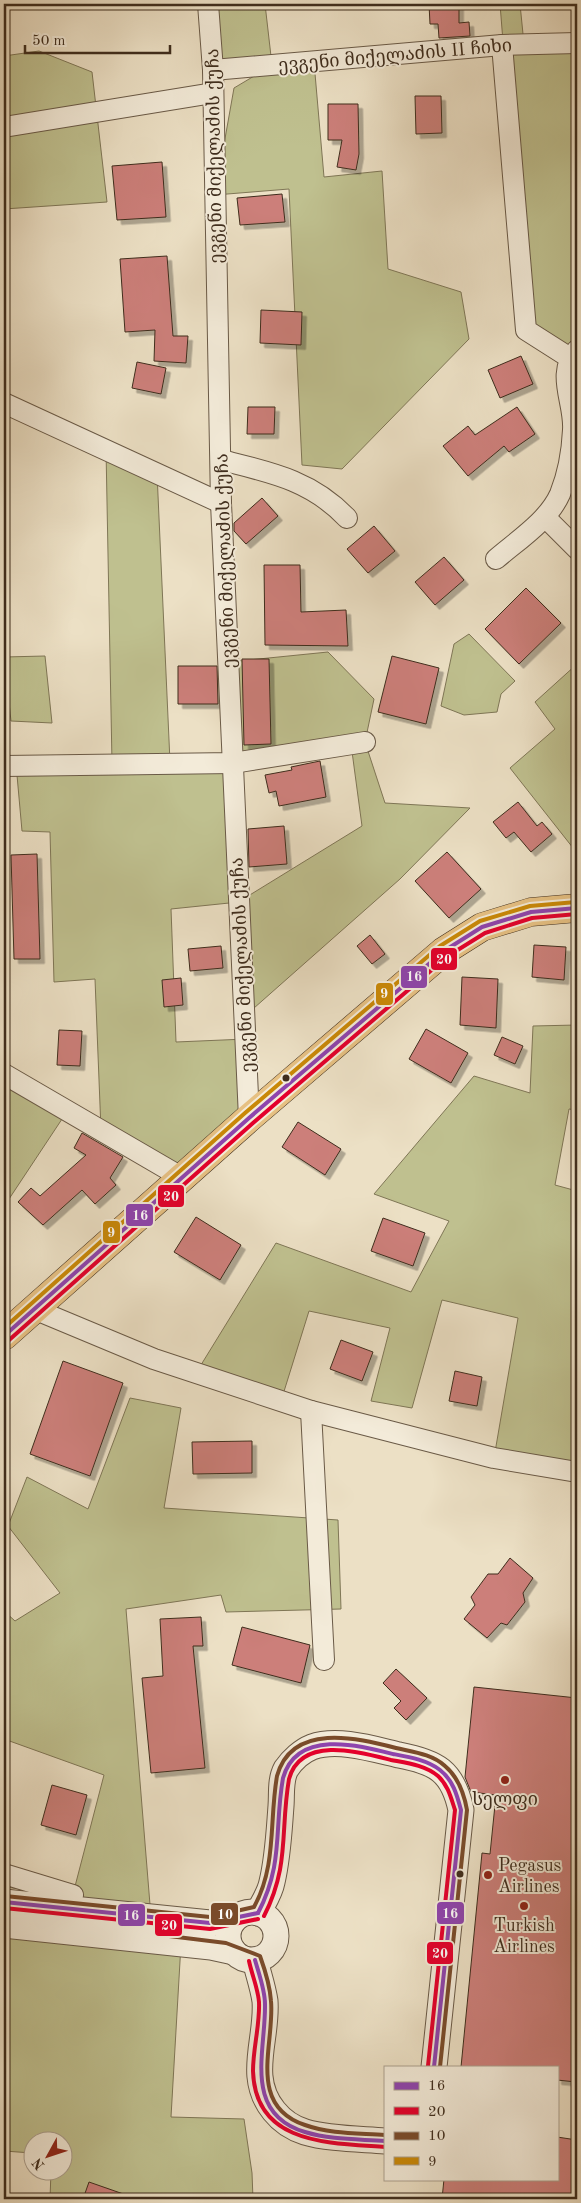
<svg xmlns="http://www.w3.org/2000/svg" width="581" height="2203" font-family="'Old Standard TT','Noto Serif Georgian',serif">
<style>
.green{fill:#bfc08f;stroke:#7f7656;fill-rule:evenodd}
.building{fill:#cc7f7a;stroke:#3f2d1d;filter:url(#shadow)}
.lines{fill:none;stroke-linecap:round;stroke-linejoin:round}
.minor-casing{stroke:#6a5a47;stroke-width:22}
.tertiary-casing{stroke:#6a5a47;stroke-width:27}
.trunk-casing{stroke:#3f2d1d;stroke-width:29}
.minor{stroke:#f3ebd9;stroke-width:20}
.tertiary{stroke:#f3ebd9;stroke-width:25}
.trunk{stroke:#e6c082;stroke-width:28}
.bus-1-casing{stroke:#f3ebd9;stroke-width:8}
.bus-2-casing{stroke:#f3ebd9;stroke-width:8}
.bus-3-casing{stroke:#f3ebd9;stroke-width:8}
.bus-4-casing{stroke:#f3ebd9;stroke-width:8}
.bus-1{stroke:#8e44ad;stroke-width:4}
.bus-2{stroke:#e4002b;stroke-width:4}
.bus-3{stroke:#7a4b2a;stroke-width:4}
.bus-4{stroke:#c98807;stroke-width:4}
.bus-dot{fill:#3f2d1d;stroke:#f3ebd9;stroke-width:2}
.poi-dot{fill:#8f2418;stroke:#f3ebd9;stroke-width:2}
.labels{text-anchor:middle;stroke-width:4;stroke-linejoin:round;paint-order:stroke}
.street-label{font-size:18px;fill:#3f2d1d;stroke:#f3ebd9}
.poi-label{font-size:18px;fill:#3f2d1d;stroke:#f3ebd9}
.line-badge{stroke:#f3ebd9;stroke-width:2}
.badge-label{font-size:14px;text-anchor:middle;font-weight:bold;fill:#fff}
</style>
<defs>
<filter id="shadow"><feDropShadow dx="4.5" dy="4.5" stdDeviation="0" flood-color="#0004"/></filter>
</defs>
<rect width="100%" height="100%" fill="#ece0c5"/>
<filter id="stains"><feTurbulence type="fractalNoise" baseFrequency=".004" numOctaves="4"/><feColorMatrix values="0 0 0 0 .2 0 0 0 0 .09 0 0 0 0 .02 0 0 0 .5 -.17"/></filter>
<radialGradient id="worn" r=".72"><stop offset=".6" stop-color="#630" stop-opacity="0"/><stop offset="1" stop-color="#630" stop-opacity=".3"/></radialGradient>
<g class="green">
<path d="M211,4H265L272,65L314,62L324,177L382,171L388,269L461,292L469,339L342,469L302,465L289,189L215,195L234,88L271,66L223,64Z"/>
<path d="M500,4H520L524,44L577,43V350L526,330Z"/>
<path d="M39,51L92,72L107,202L4,209V56Z"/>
<path d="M106,449L157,473L170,762L233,763L229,662L328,652L374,699L365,742L385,803L470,808L400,879L245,1016L239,902L171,909L176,1042L246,1039L249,1118L181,1177L101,1130L95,979L54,982L50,832L22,831L16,764L112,763ZM351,744L362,826L240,901L233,763Z"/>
<path d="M469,634L515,681L501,694L497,712L464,715L441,706L454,644Z"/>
<path d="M45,656L52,723L11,721L4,657Z"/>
<path d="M577,664V853L510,768L555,729L535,702Z"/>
<path d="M577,1025V1110L569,1109L555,1185L577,1191V1472L494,1458L518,1318L442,1300L412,1408L371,1401L390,1328L309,1311L281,1401L196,1373L276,1243L411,1292L449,1221L374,1194L474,1076L530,1093L533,1026Z"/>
<path d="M4,1078L66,1113L9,1199L4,1196Z"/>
<path d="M130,1398L181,1408L164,1508L338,1520L341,1609L226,1612L221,1595L126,1609L151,1917L73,1895L4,1887V1874L73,1894L104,1775L4,1739V1611L15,1621L60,1593L8,1526L27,1477L88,1509Z"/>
<path d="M4,1925L181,1944L171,2117L244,2119L252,2173L253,2199H50L51,2171L62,2170V2140H32V2153L4,2151Z"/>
</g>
<g class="building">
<path d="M429,4H459V23L469,22L470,36L439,38L438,24H430Z"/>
<path d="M415,96H441L442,133L416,134Z"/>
<path d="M328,104H358L359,154L356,170L337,167L342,140H328Z"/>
<path d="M162,162L166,217L117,220L112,166Z"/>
<path d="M282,194L285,222L240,225L237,198Z"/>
<path d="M167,256L173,336H188L186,363L154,361L155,330L125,332L120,259Z"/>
<path d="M261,310L302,312L301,345L260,343Z"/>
<path d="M521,356L533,384L500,398L488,370Z"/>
<path d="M137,362L166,368L161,394L132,388Z"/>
<path d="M248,407H275L274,434H247Z"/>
<path d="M517,407L535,434L509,452L504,446L468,476L443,446L468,426L475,435Z"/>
<path d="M262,498L278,516L246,544L234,531V523Z"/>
<path d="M374,526L395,551L368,573L347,549Z"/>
<path d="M444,557L464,580L435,605L415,582Z"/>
<path d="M264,565H300L301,612L346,610L348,646L265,645Z"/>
<path d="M526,588L561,623L519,664L485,629Z"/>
<path d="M392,656L439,668L426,724L378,712Z"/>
<path d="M242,659H269L271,744L244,745Z"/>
<path d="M178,666H217L218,704H178Z"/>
<path d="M320,761L326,797L279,806L276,791L269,793L265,775L292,770L291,767Z"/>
<path d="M518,802L537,826L542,822L552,834L531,852L514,832L506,838L493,822Z"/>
<path d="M284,826L287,864L249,867L248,829Z"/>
<path d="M447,852L481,889L449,918L415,881Z"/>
<path d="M37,854L40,959H14L11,855Z"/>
<path d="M370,935L385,954L372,964L357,946Z"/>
<path d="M534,945L566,947L564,980L532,977Z"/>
<path d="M221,946L223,968L190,971L188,949Z"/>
<path d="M462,977L498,979L496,1028L460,1025Z"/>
<path d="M181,978L183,1005L164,1007L162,980Z"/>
<path d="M426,1029L468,1053L451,1083L409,1059Z"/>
<path d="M59,1030L82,1031L80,1066L57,1065Z"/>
<path d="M502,1037L523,1046L515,1064L494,1055Z"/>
<path d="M298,1122L341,1149L325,1175L282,1147Z"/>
<path d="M82,1133L123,1157L110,1178L116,1185L95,1204L82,1190L43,1225L18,1202L31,1188L40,1196L86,1155L74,1148Z"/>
<path d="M196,1217L241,1245L220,1280L174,1252Z"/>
<path d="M383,1218L425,1233L413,1266L371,1251Z"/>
<path d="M341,1340L373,1352L362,1381L330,1369Z"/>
<path d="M63,1361L123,1383L90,1476L30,1454Z"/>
<path d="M455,1371L482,1377L477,1406L449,1401Z"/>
<path d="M252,1441V1473L193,1474L192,1442Z"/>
<path d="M510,1558L533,1578L523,1593L525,1602L507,1625L501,1623L487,1638L464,1619L475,1605L471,1597L488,1574H498Z"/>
<path d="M201,1617L203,1646H193L205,1768L151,1773L142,1678L163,1676L160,1619Z"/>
<path d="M242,1627L310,1645L301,1683L232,1665Z"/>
<path d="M396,1669L427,1698L406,1720L394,1708L401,1701L383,1683Z"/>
<path d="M474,1687L577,1698L576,2082L557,2080V2067H461L482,1853L490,1854L496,1795L471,1792L465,1777Z"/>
<path d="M52,1785L87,1795L76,1835L41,1825Z"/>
<path d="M557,2137L577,2140V2199H442L444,2179H557Z"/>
<path d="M89,2182L132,2197V2199H83Z"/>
</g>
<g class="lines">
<defs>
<g id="minor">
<path d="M208,4L213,70L221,503L249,1118"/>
<path d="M502,45L526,330L570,358"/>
<path d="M213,70L502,45L577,43"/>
<path d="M4,127L213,93"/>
<path d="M4,403L221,503"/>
<path d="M221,460C269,472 311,480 347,518"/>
<path d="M545,517L577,549"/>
<path d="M496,559C518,540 548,521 560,494C568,474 572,451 573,430C575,403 555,373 577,350"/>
<path d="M4,766L233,763L365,742"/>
<path d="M4,1074L181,1177"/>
<path d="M34,1309L154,1359L311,1411L494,1458L577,1472"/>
<path d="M311,1411L324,1660"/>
<path d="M4,1874L73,1895"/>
</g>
<g id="tertiary">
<path d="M4,1902L210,1923L234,1920"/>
<circle cx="252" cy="1936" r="24"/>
<path d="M258,1913C263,1903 270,1893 272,1882C278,1857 279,1832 281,1806C282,1794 280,1780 286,1769C292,1760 302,1751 312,1747C338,1738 373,1749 399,1755C436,1762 453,1771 461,1810L434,2067"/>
<path d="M4,1925L211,1947L234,1952"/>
<path d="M255,1960C258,1973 263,1987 265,2001C268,2039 246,2077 274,2111C282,2121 292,2128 305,2132C328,2139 360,2139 385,2141"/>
</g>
<path id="trunk" d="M4,1336L249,1118L444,951L482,927L531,912L577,908"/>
</defs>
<use href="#minor" class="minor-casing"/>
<use href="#tertiary" class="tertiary-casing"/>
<use href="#trunk" class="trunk-casing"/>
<use href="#minor" class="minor"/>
<use href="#tertiary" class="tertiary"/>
<use href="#trunk" class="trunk"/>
<defs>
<g id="bus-1">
<path d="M4,1336L249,1118L444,951L482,927L531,912L577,908"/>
<path d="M4,1902L210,1923L258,1913"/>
<path d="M258,1913C284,1863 274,1829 283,1778C297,1729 358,1745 393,1754C409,1757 427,1760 440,1770C453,1780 457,1795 461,1810L434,2067"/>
<path d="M255,1960C259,1974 265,1990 265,2004C266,2051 242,2113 305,2132C331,2140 358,2139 385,2141"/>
</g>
<g id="bus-2">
<path d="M8,1341L253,1123L448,956L485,933L532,918L577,914"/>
<path d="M4,1908L210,1929L258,1919"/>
<path d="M264,1916C290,1865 280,1831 289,1779C301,1735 360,1752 391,1760C407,1763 425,1765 438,1776C448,1785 451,1798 455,1810L428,2066"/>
<path d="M249,1961C252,1975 258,1989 259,2002C260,2025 253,2048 253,2071C255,2145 330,2143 385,2147"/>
</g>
<g id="bus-3">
<path d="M5,1896L210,1917L254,1907C277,1865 269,1821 277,1776C292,1722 357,1738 396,1748C413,1752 432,1754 445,1766C458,1777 464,1793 467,1810L440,2067"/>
<path d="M169,1936L226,1943L260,1956C265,1970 270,1986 271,2001C275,2044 246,2105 305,2125C330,2134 359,2133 385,2135"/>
</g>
<path id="bus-4" d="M4,1328L245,1113L440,946L480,921L530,906L576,902"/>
</defs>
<use href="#bus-1" class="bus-1-casing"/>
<use href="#bus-2" class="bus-2-casing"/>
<use href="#bus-3" class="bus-3-casing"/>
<use href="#bus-4" class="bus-4-casing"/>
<use href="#bus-1" class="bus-1"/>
<use href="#bus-2" class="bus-2"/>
<use href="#bus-3" class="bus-3"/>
<use href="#bus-4" class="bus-4"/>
</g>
<g class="bus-dot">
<circle cx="286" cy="1078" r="4.5"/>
<circle cx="460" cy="1874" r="4.5"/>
</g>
<g class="poi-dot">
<circle cx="505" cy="1780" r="5"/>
<circle cx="488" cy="1875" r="5"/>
<circle cx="524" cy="1906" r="5"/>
</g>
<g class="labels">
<g class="street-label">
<text transform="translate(395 55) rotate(-5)" y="6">ევგენი მიქელაძის II ჩიხი</text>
<text transform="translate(214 156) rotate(-91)" y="6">ევგენი მიქელაძის ქუჩა</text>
<text transform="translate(225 561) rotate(-92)" y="6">ევგენი მიქელაძის ქუჩა</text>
<text transform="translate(242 965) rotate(-93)" y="6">ევგენი მიქელაძის ქუჩა</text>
</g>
<g class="poi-label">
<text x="505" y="1805">სელფი</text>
<text x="498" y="1871" text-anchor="start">Pegasus<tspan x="498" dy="21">Airlines</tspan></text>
<text x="524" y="1931">Turkish<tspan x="524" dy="21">Airlines</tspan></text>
</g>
</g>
<g class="line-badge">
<rect x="430" y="947" width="28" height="24" rx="5" fill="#e4002b"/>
<rect x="400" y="965" width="28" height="24" rx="5" fill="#8e44ad"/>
<rect x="375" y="982" width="19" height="24" rx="5" fill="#c98807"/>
<rect x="157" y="1184" width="28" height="24" rx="5" fill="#e4002b"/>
<rect x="125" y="1203" width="29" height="24" rx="5" fill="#8e44ad"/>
<rect x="102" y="1220" width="19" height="24" rx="5" fill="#c98807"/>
<rect x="436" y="1901" width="29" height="24" rx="5" fill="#8e44ad"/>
<rect x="210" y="1902" width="29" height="24" rx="5" fill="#7a4b2a"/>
<rect x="117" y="1903" width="29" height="24" rx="5" fill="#8e44ad"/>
<rect x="154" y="1913" width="29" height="24" rx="5" fill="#e4002b"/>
<rect x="426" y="1941" width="28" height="24" rx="5" fill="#e4002b"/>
</g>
<g class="badge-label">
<text x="444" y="964">20</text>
<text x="414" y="981">16</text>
<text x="384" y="998">9</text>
<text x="171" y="1201">20</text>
<text x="140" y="1220">16</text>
<text x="111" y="1237">9</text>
<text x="450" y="1918">16</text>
<text x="225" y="1919">10</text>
<text x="131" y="1920">16</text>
<text x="169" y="1930">20</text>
<text x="440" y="1958">20</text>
</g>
<rect width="581" height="2203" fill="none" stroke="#ece0c5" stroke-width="20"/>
<rect x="5" y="5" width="571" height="2193" fill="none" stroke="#3f2d1d" stroke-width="2.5"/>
<rect x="10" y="10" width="561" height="2183" fill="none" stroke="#3f2d1d"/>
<rect x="384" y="2066" width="175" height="115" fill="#f3ebd9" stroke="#ab9f8e"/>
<rect x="394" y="2082" width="25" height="8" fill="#8e44ad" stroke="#ab9f8e"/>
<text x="428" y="2090" font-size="15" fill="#3f2d1d">16</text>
<rect x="394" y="2107" width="25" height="8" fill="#e4002b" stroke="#ab9f8e"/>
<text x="428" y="2116" font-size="15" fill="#3f2d1d">20</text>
<rect x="394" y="2132" width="25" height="8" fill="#7a4b2a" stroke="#ab9f8e"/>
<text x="428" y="2140" font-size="15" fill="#3f2d1d">10</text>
<rect x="394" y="2157" width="25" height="8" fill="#c98807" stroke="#ab9f8e"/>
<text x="428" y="2166" font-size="15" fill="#3f2d1d">9</text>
<g transform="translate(48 2156) rotate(230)"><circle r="24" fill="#f3ebd9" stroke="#ab9f8e"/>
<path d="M0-4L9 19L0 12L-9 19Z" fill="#8f2418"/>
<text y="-8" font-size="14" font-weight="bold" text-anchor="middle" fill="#3f2d1d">N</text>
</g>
<path d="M25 45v8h145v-8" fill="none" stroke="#3f2d1d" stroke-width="2.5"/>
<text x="32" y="45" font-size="15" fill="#3f2d1d" stroke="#f3ebd9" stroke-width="4" paint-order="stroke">50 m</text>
<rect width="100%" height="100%" filter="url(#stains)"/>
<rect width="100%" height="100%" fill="url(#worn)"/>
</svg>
